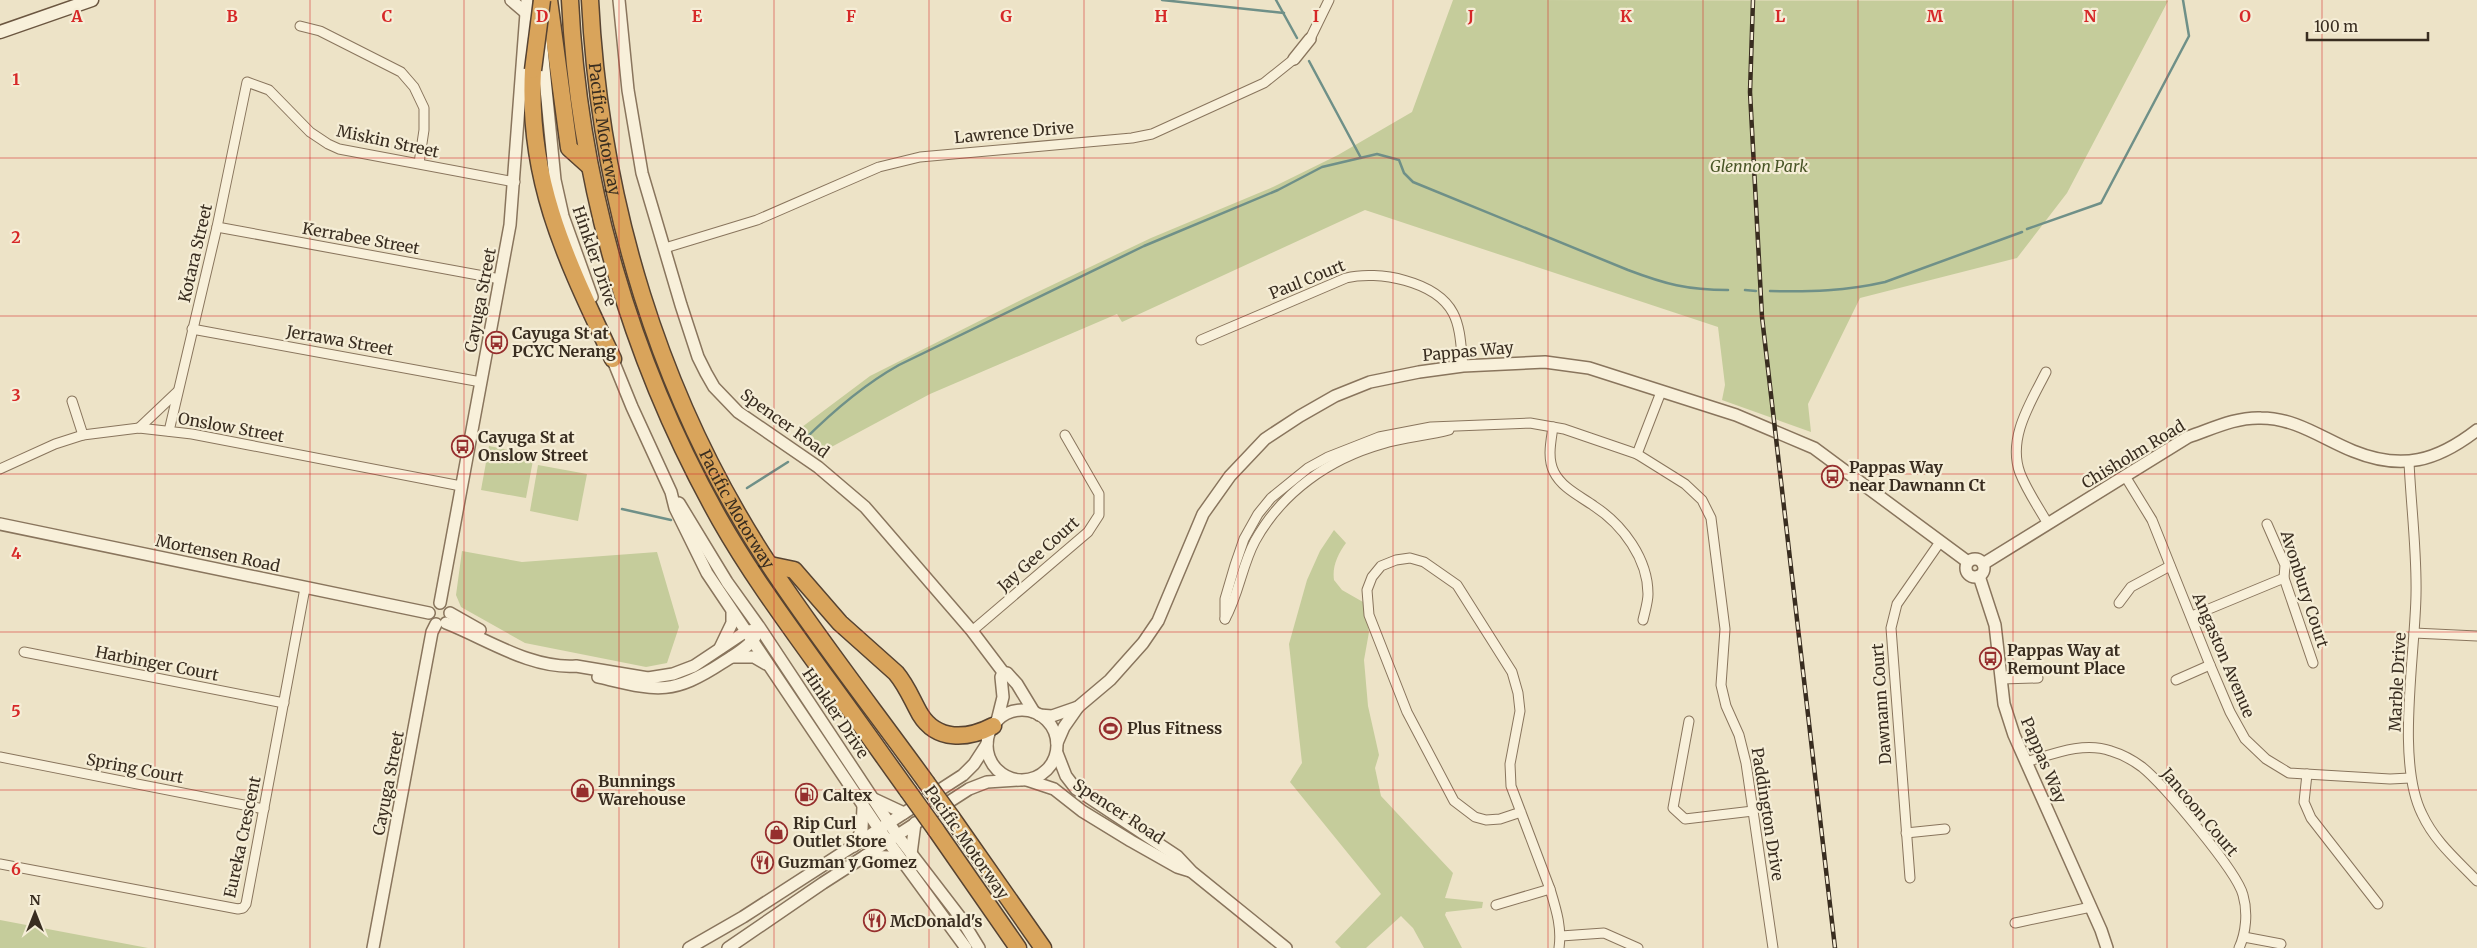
<svg xmlns="http://www.w3.org/2000/svg" width="2477" height="948" font-family="Merriweather,serif">
<style>
.green{fill:#c5cc9b}
.lines{fill:none;stroke-linecap:round;stroke-linejoin:round}
.stream{stroke:#6f9088;stroke-width:2.5}
.minor-casing{stroke:#89755d;stroke-width:11}
.tertiary-casing{stroke:#89755d;stroke-width:14}
.secondary-casing{stroke:#6b5640;stroke-width:15}
.motorway-casing{stroke:#574331;stroke-width:19}
.minor{stroke:#f8f0da;stroke-width:9}
.tertiary{stroke:#f8f0da;stroke-width:11}
.secondary{stroke:#f8f0da;stroke-width:12}
.motorway{stroke:#d9a45b;stroke-width:16}
.rail-casing{stroke:#392d20;stroke-width:4.5}
.rail{stroke:#f5edd6;stroke-width:2.5;stroke-dasharray:8;stroke-linecap:butt}
.motorway-bridge-casing{stroke:#574331;stroke-width:19;stroke-linecap:butt}
.motorway-bridge{stroke:#d9a45b;stroke-width:16}
.grid{fill:none;stroke:#d62828;stroke-width:1;stroke-opacity:0.55}
.labels{text-anchor:middle;stroke-width:4.5;stroke-linejoin:round;paint-order:stroke}
.street-label{font-size:16px;fill:#392d20;stroke:#f5edd6}
.park-label{font-size:16px;font-style:italic;fill:#495527;stroke:#f5edd6}
.poi-label{font-size:16px;font-weight:bold;fill:#392d20;stroke:#f5edd6;text-anchor:start}
.grid-label{font-size:16px;text-anchor:middle;font-weight:bold;fill:#d62828;stroke:#f5edd6;stroke-width:4.5;stroke-linejoin:round;paint-order:stroke}
</style>
<rect width="100%" height="100%" fill="#ede3c7"/>
<g class="green">
<path d="M1453,0L2168,1L2067,193L2017,258L1860,298L1808,404L1811,432L1722,400L1725,385L1718,327L1365,210L1122,322L1117,314L930,394L822,452L794,433L870,376L1025,298L1151,238L1273,187L1338,155L1412,112Z"/>
<path d="M489,446L534,455L526,498L481,490Z"/>
<path d="M538,465L587,474L578,521L530,511Z"/>
<path d="M1334,530L1346,543C1338,554 1332,566 1334,580L1342,590L1363,602L1369,632L1364,660L1368,706L1379,755L1375,768L1381,796L1453,873L1445,898L1483,902L1482,908L1446,912L1445,915L1462,948H1424L1413,928L1401,916L1366,948H1341L1335,942L1381,894L1290,782L1302,763L1289,644L1307,580L1320,551Z"/>
<path d="M462,551L522,562L657,552L679,627L667,663L646,667L525,643L461,607L456,595Z"/>
<path d="M0,920L148,948H0Z"/>
</g>
<g class="lines">
<g class="stream">
<path d="M1162,0L1284,13"/>
<path d="M1276,0L1297,38"/>
<path d="M1309,61L1361,158"/>
<path d="M2027,229L2101,203L2189,36L2183,0"/>
<path d="M1745,290L1756,291"/>
<path d="M1770,291C1810,292 1846,291 1885,282L2022,232"/>
<path d="M803,441C832,412 863,385 899,365L1144,246L1278,190L1322,167L1377,154L1399,160L1404,173L1413,182L1628,270C1665,284 1687,290 1728,290"/>
<path d="M747,488L788,462"/>
<path d="M622,509L671,520"/>
</g>
<defs>
<g id="minor">
<path d="M300,26L320,31L401,72L414,87L424,108V130L419,163"/>
<path d="M1310,39L1329,0"/>
<path d="M217,227L500,279"/>
<path d="M665,248L757,220L879,167L920,157L1132,138L1152,134L1264,83L1294,59"/>
<path d="M192,329L481,382"/>
<path d="M1201,340L1346,278C1378,270 1436,281 1453,313C1461,328 1461,349 1463,366"/>
<path d="M2046,372C2031,402 2007,438 2020,473C2027,491 2039,508 2048,524"/>
<path d="M72,401L83,435"/>
<path d="M1553,427C1551,441 1547,458 1554,472C1562,488 1580,496 1594,506C1623,525 1648,559 1648,594C1648,602 1645,611 1643,620"/>
<path d="M139,428L177,392"/>
<path d="M169,431L217,227L247,82L269,90L310,132L328,144L339,149L515,182"/>
<path d="M1637,454L1661,392"/>
<path d="M2409,462C2411,506 2417,552 2416,595C2415,656 2396,762 2422,814C2435,842 2457,860 2477,881"/>
<path d="M0,469L55,444L83,435L139,428L192,434L461,486"/>
<path d="M2125,476L2152,520L2210,665L2230,712L2245,739L2266,759L2289,773L2390,779L2410,778"/>
<path d="M2267,524L2285,565L2284,578L2313,663"/>
<path d="M2119,603L2131,587L2170,566"/>
<path d="M2192,616L2284,578"/>
<path d="M1225,619V599L1235,565L1244,539L1258,514L1271,498L1308,468L1328,457L1379,437L1431,427L1530,423L1564,429L1637,454L1685,484L1702,500L1711,518L1725,629L1721,685L1726,706L1739,735L1746,763L1773,948"/>
<path d="M1225,619C1239,594 1242,565 1255,541C1282,492 1329,459 1382,444C1404,437 1427,436 1449,430"/>
<path d="M972,631L1088,532L1099,515V494L1065,435"/>
<path d="M2414,633L2477,636"/>
<path d="M24,652L284,703"/>
<path d="M2001,679L2038,678"/>
<path d="M2176,680L2210,665"/>
<path d="M1689,721L1673,808L1685,819L1753,811"/>
<path d="M0,757L264,809"/>
<path d="M2026,762C2053,754 2084,741 2111,751C2121,754 2134,761 2142,767C2163,784 2237,871 2243,895C2248,912 2246,933 2239,948"/>
<path d="M2307,774L2304,802L2311,818L2378,904"/>
<path d="M1521,812L1500,819L1486,820L1475,817L1454,801L1407,712L1369,615L1367,590L1372,577L1381,566L1396,560L1410,558L1424,562L1457,585L1512,672L1518,693L1520,711L1510,764L1511,786L1550,889C1556,909 1562,927 1559,948"/>
<path d="M1906,833L1945,829"/>
<path d="M0,864L238,909L243,908L246,904L305,588"/>
<path d="M1910,878L1891,628L1897,604L1940,542"/>
<path d="M1496,905L1550,889"/>
<path d="M2015,923L2091,907"/>
<path d="M1561,936L1604,933L1638,948"/>
<path d="M2244,937L2281,944"/>
</g>
<g id="tertiary">
<path d="M511,0L532,18L541,38L555,180L563,216L592,297"/>
<path d="M619,0L628,90L642,173L681,305L698,357L706,373L714,387L738,412L818,467L865,507L972,631L1003,672L1007,673L1017,684L1034,712"/>
<path d="M1294,59L1310,39"/>
<path d="M610,353L632,407L671,492L675,508L707,573L879,829L966,948"/>
<path d="M679,503L727,582L760,628L897,835L960,917L979,948"/>
<path d="M0,524L429,613"/>
<circle cx="1975" cy="568" r="9"/>
<path d="M1983,564L2188,437C2212,429 2235,417 2261,418C2296,418 2323,439 2353,451C2402,471 2437,461 2477,430"/>
<path d="M1979,576L1995,625L2004,704L2014,735L2101,930L2107,948"/>
<path d="M440,603L510,225L527,0"/>
<path d="M450,613L480,630"/>
<path d="M446,623C487,639 530,669 576,666L648,678L673,674L694,666L745,632L753,630"/>
<path d="M720,648L732,623V613"/>
<path d="M732,657H754L766,664"/>
<path d="M598,677C655,690 670,697 722,663C733,656 748,648 755,637"/>
<circle cx="1022" cy="745" r="35"/>
<path d="M1039,715L1052,716L1078,707L1110,680L1143,643L1158,621L1203,514L1230,476L1265,439L1300,416L1335,396L1370,382L1419,372L1463,366L1545,362L1589,368L1736,415L1814,448L1968,562"/>
<path d="M997,721L1003,697L1001,677L1003,672"/>
<path d="M1057,743L1064,727L1078,707"/>
<path d="M1057,753L1066,776L1076,789L1177,856L1192,872L1286,948"/>
<path d="M1027,780L1054,789L1082,811L1131,841L1177,867L1190,871"/>
<path d="M874,799L904,813"/>
<path d="M854,846L862,829L863,807"/>
<path d="M911,854L915,823"/>
<path d="M865,856L888,857L902,861"/>
<path d="M373,948L432,632L436,624"/>
<path d="M689,948L743,917L963,775L974,764L987,744"/>
<path d="M728,948L823,883L969,789L987,782L1019,780"/>
</g>
<path id="secondary" d="M0,32L92,0"/>
<g id="motorway">
<path d="M549,0L569,148L588,165"/>
<path d="M570,0C579,183 630,360 720,520C750,573 787,623 823,673C852,712 880,752 908,791"/>
<path id="s1" d="M590,0C600,200 659,398 770,566C819,640 874,710 926,782"/>
<path d="M533,70C527,182 567,261 613,359"/>
<path d="M770,565L794,570L840,623L896,673C907,686 912,700 920,714C937,742 968,739 993,726"/>
<path d="M952,818L1043,948"/>
<path d="M936,830L1018,948"/>
</g>
</defs>
<use href="#minor" class="minor-casing"/>
<use href="#tertiary" class="tertiary-casing"/>
<use href="#secondary" class="secondary-casing"/>
<use href="#motorway" class="motorway-casing"/>
<use href="#minor" class="minor"/>
<use href="#tertiary" class="tertiary"/>
<use href="#secondary" class="secondary"/>
<use href="#motorway" class="motorway"/>
<defs>
<path id="rail" d="M1753,0L1750,92L1762,317L1835,948"/>
</defs>
<use href="#rail" class="rail-casing"/>
<use href="#rail" class="rail"/>
<defs>
<g id="motorway-bridge">
<path d="M533,70L542,0"/>
<path d="M926,782L952,818"/>
<path d="M908,791L936,830"/>
</g>
</defs>
<use href="#motorway-bridge" class="motorway-bridge-casing"/>
<use href="#motorway-bridge" class="motorway-bridge"/>
</g>
<path class="grid" d="M155,0V948M310,0V948M464,0V948M619,0V948M774,0V948M929,0V948M1084,0V948M1238,0V948M1393,0V948M1548,0V948M1703,0V948M1858,0V948M2013,0V948M2167,0V948M2322,0V948M0,158H2477M0,316H2477M0,474H2477M0,632H2477M0,790H2477"/>
<defs>
<symbol id="bus-ring" viewBox="-11 -11 22 22"><circle r="9.5" fill="#f5edd6" stroke="#962f2e" stroke-width="1.5"/><path d="M-5-6H5V4H4V6H2V4H-2V6H-4V4H-5ZM-3.5-4V0h7V-4ZM-3.5 1.2v1.5H-2V1.2ZM2 1.2v1.5H3.5V1.2Z" fill="#962f2e"/></symbol>
<symbol id="stadium-ring" viewBox="-11 -11 22 22"><circle r="9.5" fill="#f5edd6" stroke="#962f2e" stroke-width="1.5"/><path d="M0-5a6.5 5 0 1 0 0 10a6.5 5 0 1 0 0-10ZM-3.5-1.8h7v3.6h-7Z" fill="#962f2e"/></symbol>
<symbol id="shop-ring" viewBox="-11 -11 22 22"><circle r="9.5" fill="#f5edd6" stroke="#962f2e" stroke-width="1.5"/><path d="M-5-2.5h2.3a2.7 3.5 0 0 1 5.4 0H5L5.5 6h-11ZM-1.5-2.5h3a1.5 2.3 0 0 0-3 0Z" fill="#962f2e"/></symbol>
<symbol id="fuel-ring" viewBox="-11 -11 22 22"><circle r="9.5" fill="#f5edd6" stroke="#962f2e" stroke-width="1.5"/><path d="M-5.5-6h7V0h2V4h1.3V-2.5L3-4.5l.8-.8L6-3V5H2.5V1h-1V6h-7ZM-4.2-4.7v3.2H.2V-4.7Z" fill="#962f2e"/></symbol>
<symbol id="restaurant-ring" viewBox="-11 -11 22 22"><circle r="9.5" fill="#f5edd6" stroke="#962f2e" stroke-width="1.5"/><path d="M-5-6h1v4h1v-4h1v4h1v-4h1v5L-1.5 .5V6h-2V.5L-5-1ZM5-6V6H3V1.5H1.5Q1.5-4 5-6Z" fill="#962f2e"/></symbol>
</defs>
<g fill-rule="evenodd">
<use href="#bus-ring" x="484" y="330" width="25" height="25"/>
<use href="#bus-ring" x="450" y="434" width="25" height="25"/>
<use href="#bus-ring" x="1820" y="464" width="25" height="25"/>
<use href="#bus-ring" x="1978" y="646" width="25" height="25"/>
<use href="#stadium-ring" x="1098" y="716" width="25" height="25"/>
<use href="#shop-ring" x="570" y="778" width="25" height="25"/>
<use href="#fuel-ring" x="794" y="782" width="25" height="25"/>
<use href="#shop-ring" x="764" y="820" width="25" height="25"/>
<use href="#restaurant-ring" x="750" y="850" width="25" height="25"/>
<use href="#restaurant-ring" x="862" y="908" width="25" height="25"/>
</g>
<g class="labels">
<g class="street-label">
<text dy="6" stroke="none"><textPath href="#s1" startOffset="130">Pacific Motorway</textPath></text>
<text transform="translate(1014 132) rotate(-5)" y="6">Lawrence Drive</text>
<text transform="translate(388 141) rotate(12)" y="6">Miskin Street</text>
<text transform="translate(361 238) rotate(10)" y="6">Kerrabee Street</text>
<text transform="translate(195 253) rotate(-77)" y="6">Kotara Street</text>
<text transform="translate(595 256) rotate(71)" y="6">Hinkler Drive</text>
<text transform="translate(1307 279) rotate(-22)" y="6">Paul Court</text>
<text transform="translate(480 300) rotate(-79)" y="6">Cayuga Street</text>
<text transform="translate(340 340) rotate(10)" y="6">Jerrawa Street</text>
<text transform="translate(1468 351) rotate(-5)" y="6">Pappas Way</text>
<text transform="translate(785 423) rotate(36)" y="6">Spencer Road</text>
<text transform="translate(231 427) rotate(10)" y="6">Onslow Street</text>
<text transform="translate(2133 454) rotate(-31)" y="6">Chisholm Road</text>
<text dy="6" stroke="none"><textPath href="#s1" startOffset="535">Pacific Motorway</textPath></text>
<text transform="translate(218 553) rotate(12)" y="6">Mortensen Road</text>
<text transform="translate(1038 554) rotate(-42)" y="6">Jay Gee Court</text>
<text transform="translate(2305 589) rotate(72)" y="6">Avonbury Court</text>
<text transform="translate(2224 655) rotate(67)" y="6">Angaston Avenue</text>
<text transform="translate(157 663) rotate(11)" y="6">Harbinger Court</text>
<text transform="translate(2397 682) rotate(-87)" y="6">Marble Drive</text>
<text transform="translate(1881 704) rotate(-94)" y="6">Dawnann Court</text>
<text transform="translate(836 713) rotate(56)" y="6">Hinkler Drive</text>
<text transform="translate(2044 760) rotate(67)" y="6">Pappas Way</text>
<text transform="translate(135 768) rotate(11)" y="6">Spring Court</text>
<text transform="translate(388 783) rotate(-79)" y="6">Cayuga Street</text>
<text transform="translate(1119 811) rotate(33)" y="6">Spencer Road</text>
<text transform="translate(2200 812) rotate(50)" y="6">Jancoon Court</text>
<text transform="translate(1768 814) rotate(81)" y="6">Paddington Drive</text>
<text transform="translate(242 837) rotate(-78)" y="6">Eureka Crescent</text>
<text transform="translate(967 842) rotate(55)" y="6">Pacific Motorway</text>
</g>
<g class="park-label">
<text x="1759" y="172">Glennon Park</text>
</g>
<g class="poi-label">
<text x="512" y="339">Cayuga St at<tspan x="512" dy="18">PCYC Nerang</tspan></text>
<text x="478" y="443">Cayuga St at<tspan x="478" dy="18">Onslow Street</tspan></text>
<text x="1849" y="473">Pappas Way<tspan x="1849" dy="18">near Dawnann Ct</tspan></text>
<text x="2007" y="656">Pappas Way at<tspan x="2007" dy="18">Remount Place</tspan></text>
<text x="1127" y="734">Plus Fitness</text>
<text x="598" y="787">Bunnings<tspan x="598" dy="18">Warehouse</tspan></text>
<text x="823" y="801">Caltex</text>
<text x="793" y="829">Rip Curl<tspan x="793" dy="18">Outlet Store</tspan></text>
<text x="778" y="868">Guzman y Gomez</text>
<text x="890" y="927">McDonald's</text>
</g>
</g>
<g class="grid-label">
<text x="77" y="22">A</text>
<text x="232" y="22">B</text>
<text x="387" y="22">C</text>
<text x="542" y="22">D</text>
<text x="697" y="22">E</text>
<text x="851" y="22">F</text>
<text x="1006" y="22">G</text>
<text x="1161" y="22">H</text>
<text x="1316" y="22">I</text>
<text x="1471" y="22">J</text>
<text x="1626" y="22">K</text>
<text x="1780" y="22">L</text>
<text x="1935" y="22">M</text>
<text x="2090" y="22">N</text>
<text x="2245" y="22">O</text>
<text x="16" y="85">1</text>
<text x="16" y="243">2</text>
<text x="16" y="401">3</text>
<text x="16" y="559">4</text>
<text x="16" y="717">5</text>
<text x="16" y="875">6</text>
</g>
<g transform="translate(35 913)" stroke="#f5edd6" stroke-width="4" paint-order="stroke">
<path d="M0-4L9 19L0 12L-9 19Z" fill="#392d20"/>
<text y="-8" font-size="14" font-weight="bold" text-anchor="middle" fill="#392d20">N</text>
</g>
<path d="M2307 32v8h121v-8" fill="none" stroke="#392d20" stroke-width="2.5"/>
<text x="2314" y="32" font-size="15" fill="#392d20" stroke="#f5edd6" stroke-width="4" paint-order="stroke">100 m</text>
</svg>
